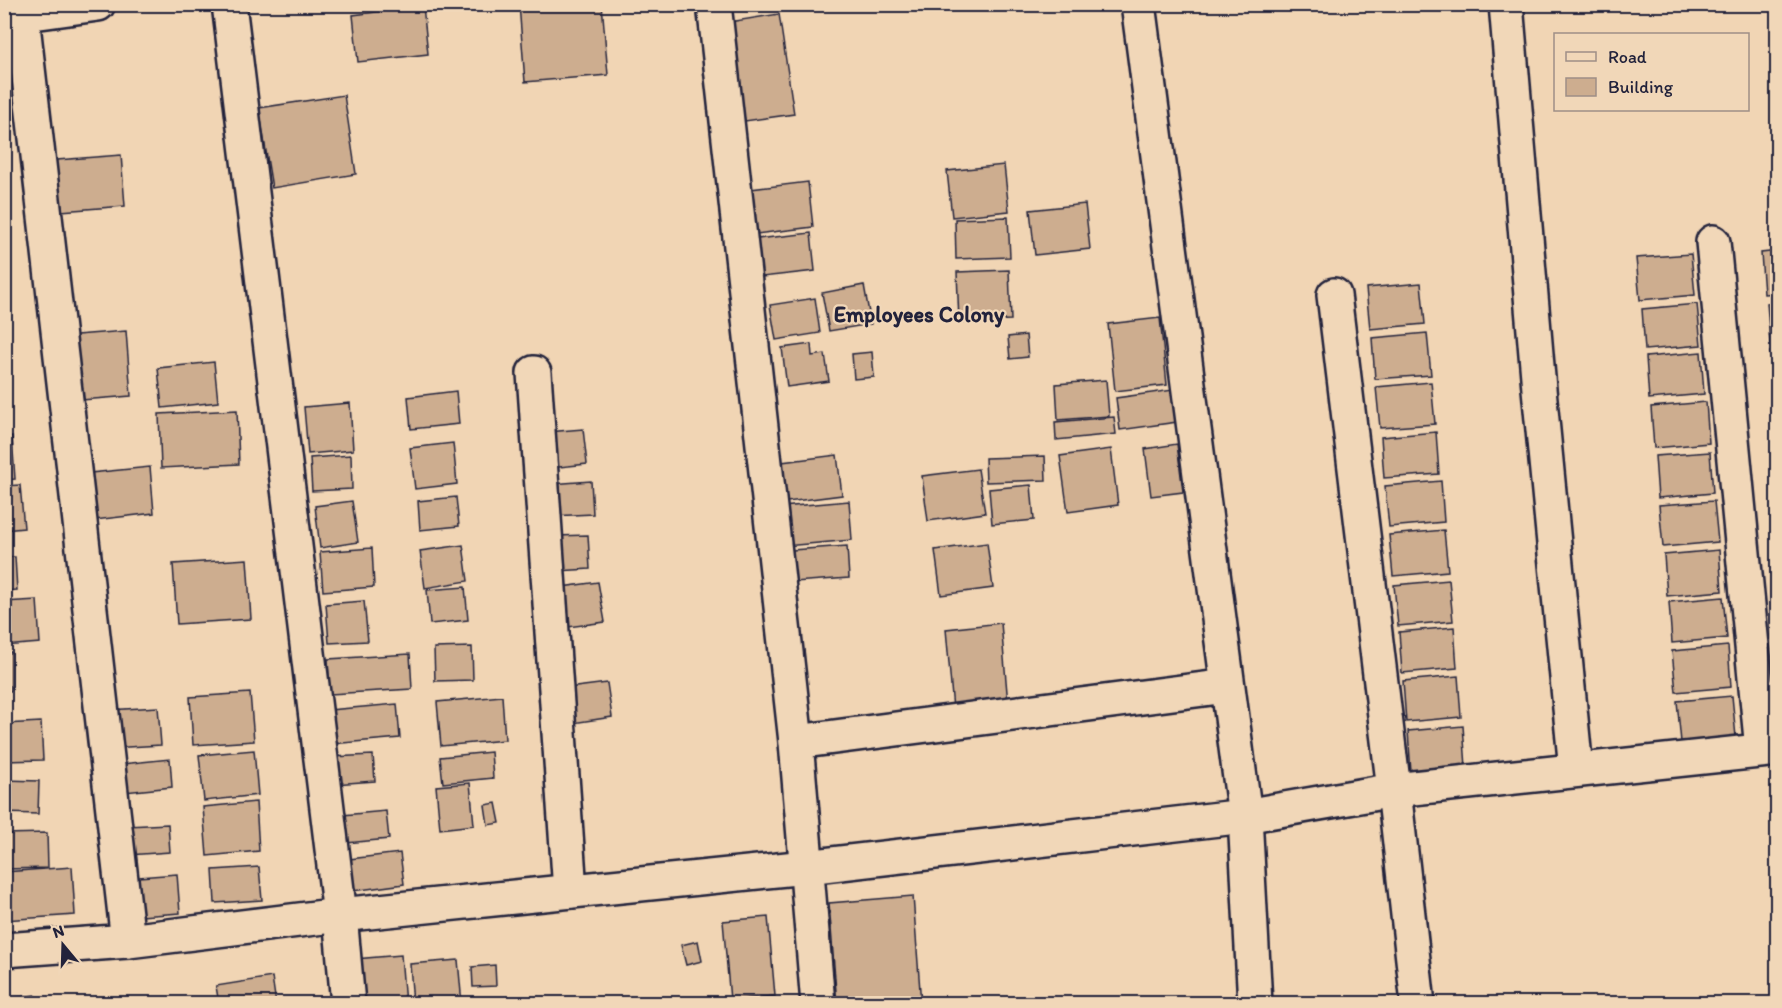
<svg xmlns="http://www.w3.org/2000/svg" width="1782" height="1008" font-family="Itim,sans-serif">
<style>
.building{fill:#cdad8f;stroke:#22223b;stroke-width:1.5}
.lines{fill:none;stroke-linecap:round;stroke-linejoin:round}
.minor-casing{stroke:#22223b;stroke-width:38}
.major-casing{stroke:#22223b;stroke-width:38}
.minor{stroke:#f1d7b8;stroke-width:33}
.major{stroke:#f1d7b8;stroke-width:33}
.labels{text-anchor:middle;stroke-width:4.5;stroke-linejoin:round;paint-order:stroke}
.neighbourhood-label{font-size:22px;font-weight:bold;fill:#22223b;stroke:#f1d7b8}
</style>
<rect width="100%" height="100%" fill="#f1d5b4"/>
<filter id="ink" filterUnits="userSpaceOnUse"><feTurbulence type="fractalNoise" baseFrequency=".0167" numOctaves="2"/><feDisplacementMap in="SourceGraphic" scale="12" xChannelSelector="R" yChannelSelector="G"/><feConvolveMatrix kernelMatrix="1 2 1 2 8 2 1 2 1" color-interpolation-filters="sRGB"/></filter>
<g filter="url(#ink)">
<g class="building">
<path d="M519,4H602L608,75L525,82Z"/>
<path d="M423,6L428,54L358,62L353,15Z"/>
<path d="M779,14L794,114L745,121L729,22Z"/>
<path d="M344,95L356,174L272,188L259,108Z"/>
<path d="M121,155L125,206L48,212L44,161Z"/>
<path d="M1004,165L1009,211L952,217L947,171Z"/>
<path d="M808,182L813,227L756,234L751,189Z"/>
<path d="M1085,204L1090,249L1035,255L1030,210Z"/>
<path d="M1008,217L1010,257L956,259L955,219Z"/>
<path d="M811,233L815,271L762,277L757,239Z"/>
<path d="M1778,251V293L1764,294L1761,253Z"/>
<path d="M1691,254L1695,295L1640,300L1636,258Z"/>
<path d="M1009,270L1011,320L959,322L957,272Z"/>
<path d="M1421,283L1425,324L1370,329L1366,288Z"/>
<path d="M864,285L871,324L829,331L822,293Z"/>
<path d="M815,298L820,333L776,340L770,305Z"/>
<path d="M1778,302V343L1770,344L1767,303Z"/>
<path d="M1697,304L1701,345L1645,350L1642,309Z"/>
<path d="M1160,318L1167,385L1115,391L1108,324Z"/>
<path d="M126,331L131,396L69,401L64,336Z"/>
<path d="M1427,333L1431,375L1375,379L1372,338Z"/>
<path d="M1026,335L1028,357L1010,359L1008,337Z"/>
<path d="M811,344L812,356L825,354L829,381L787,387L782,348Z"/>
<path d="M1778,351V393H1774L1770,352Z"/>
<path d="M872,352L874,377L854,379L852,354Z"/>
<path d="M1701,352L1704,394L1649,399L1646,357Z"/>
<path d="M214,362L218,402L162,408L158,368Z"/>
<path d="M1106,380L1109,416L1058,420L1056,384Z"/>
<path d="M1431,382L1435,424L1380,428L1376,387Z"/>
<path d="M1173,390L1177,422L1120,430L1116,398Z"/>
<path d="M456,391L459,424L411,429L408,397Z"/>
<path d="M1706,402L1709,443L1654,448L1651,407Z"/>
<path d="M350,403L353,450L308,454L304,407Z"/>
<path d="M237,410L239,464L161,468L159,414Z"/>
<path d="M1114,417L1116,434L1056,440L1055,422Z"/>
<path d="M583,429L587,464L550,468L547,432Z"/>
<path d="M1436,432L1439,474L1384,478L1381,437Z"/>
<path d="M12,436L15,479L4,480V437Z"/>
<path d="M453,443L457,484L415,489L410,448Z"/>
<path d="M1177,444L1183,492L1151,496L1145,449Z"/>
<path d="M1111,449L1118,505L1068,512L1060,456Z"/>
<path d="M1710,452L1713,493L1658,498L1655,456Z"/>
<path d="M351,455L352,489L312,491L310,458Z"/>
<path d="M837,455L842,495L779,503L774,463Z"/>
<path d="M1045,456L1046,480L986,482L985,458Z"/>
<path d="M150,467L154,513L86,521L80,474Z"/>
<path d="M978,469L985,513L928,521L922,476Z"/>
<path d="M591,481L593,514L552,516L551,484Z"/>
<path d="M1441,481L1444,522L1389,527L1385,486Z"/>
<path d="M20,485L24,528L4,530V486Z"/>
<path d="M1031,485L1034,520L992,524L989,489Z"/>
<path d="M456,497L459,526L420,530L418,501Z"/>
<path d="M352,501L358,542L320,548L315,506Z"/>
<path d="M849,501L852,540L785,546L782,507Z"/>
<path d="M1714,501L1718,542L1663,547L1659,505Z"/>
<path d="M1444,530L1448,571L1393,576L1389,535Z"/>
<path d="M588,535L590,569L558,571L556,536Z"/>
<path d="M987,543L993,588L941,595L935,550Z"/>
<path d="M463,545L468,581L425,588L420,551Z"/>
<path d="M847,546L849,578L794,582L792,550Z"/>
<path d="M372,548L374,587L323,591L320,552Z"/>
<path d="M1719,550L1722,591L1667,596L1664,555Z"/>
<path d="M4,557H15L17,590L4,591Z"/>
<path d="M247,559L251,619L177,624L173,564Z"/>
<path d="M1449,580L1453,621L1398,626L1394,585Z"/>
<path d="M598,582L605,622L568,627L562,587Z"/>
<path d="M465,587L468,620L430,624L427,590Z"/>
<path d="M1723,597L1727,638L1672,643L1669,602Z"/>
<path d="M37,600L40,643L4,646V602Z"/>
<path d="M364,601L368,641L329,643L326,604Z"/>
<path d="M1001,623L1008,704L953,709L946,629Z"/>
<path d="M1454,627L1457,668L1402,673L1399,632Z"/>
<path d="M1728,646L1731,687L1676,692L1672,651Z"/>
<path d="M472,647L473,680L435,681L434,648Z"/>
<rect x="4" y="652" width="7" height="39"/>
<path d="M410,654L412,689L330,694L328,659Z"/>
<path d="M1458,676L1461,717L1406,722L1403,681Z"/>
<path d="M607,683L612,717L573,723L568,688Z"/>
<path d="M250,693L254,741L193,745L190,697Z"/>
<path d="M502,696L505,740L441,746L437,702Z"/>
<path d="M1732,696L1736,737L1681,742L1677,701Z"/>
<path d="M397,704L400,738L331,744L329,710Z"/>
<path d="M158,707L161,745L111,748L108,710Z"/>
<path d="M41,722L43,760L4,761V724Z"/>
<path d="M1463,726L1466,767L1411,772L1408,731Z"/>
<path d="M254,750L258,795L204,801L199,755Z"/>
<path d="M491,752L493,778L443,783L440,757Z"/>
<path d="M373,755L375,781L334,784L332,757Z"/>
<path d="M170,759L172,787L115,793L112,765Z"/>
<path d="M4,780L39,781L38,814L4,813Z"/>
<path d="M470,783L474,825L440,829L436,786Z"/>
<path d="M256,802L259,851L207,856L203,807Z"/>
<path d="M496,803L500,823L488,825L485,805Z"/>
<path d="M386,811L389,839L346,843L343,815Z"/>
<path d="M168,824L170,852L128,855L127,826Z"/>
<path d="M47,833L48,868L4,869V834Z"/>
<path d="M400,853L404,884L345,892L341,860Z"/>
<path d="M72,867L75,915L4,920V872Z"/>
<path d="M259,867L262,900L215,903L213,870Z"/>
<path d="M177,874L180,913L128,917L126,878Z"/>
<path d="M913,896L921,1004H837L829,903Z"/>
<path d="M768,917L775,996L730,1000L723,921Z"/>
<path d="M698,941L702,961L686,965L681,945Z"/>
<path d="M401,955L405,1004H358L355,959Z"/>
<path d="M458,960L462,1004H413L410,964Z"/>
<path d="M495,965L496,986L473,987L472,967Z"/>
<path d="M272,977L276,1004H219L216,986Z"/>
<path d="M35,995L36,1004H4V999Z"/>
</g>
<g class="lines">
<defs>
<g id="minor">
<path d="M229,4L340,915L348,1004"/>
<path d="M714,4L796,742L818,1004"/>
<path d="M1506,4L1539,389L1576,770"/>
<path d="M22,16L128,941"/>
<path d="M4,17L98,4"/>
<path d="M1713,242L1762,750"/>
<path d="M1334,295L1394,790L1418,1004"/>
<path d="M534,373L570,891"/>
<path d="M796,742L1227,686"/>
<path d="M4,950L128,941L340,915L806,867L1245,816L1394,790L1778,749"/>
</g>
<path id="major" d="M1138,4L1245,816L1255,1004"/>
</defs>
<use href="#minor" class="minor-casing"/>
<use href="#major" class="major-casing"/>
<use href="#minor" class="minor"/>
<use href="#major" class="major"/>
</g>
</g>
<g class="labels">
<g class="neighbourhood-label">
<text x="919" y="322">Employees Colony</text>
</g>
</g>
<rect width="1782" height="1008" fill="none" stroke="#f1d7b8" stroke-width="24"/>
<rect x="12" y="12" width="1758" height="984" fill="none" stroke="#22223b" stroke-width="2" filter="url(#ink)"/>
<rect x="1554" y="33" width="195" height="78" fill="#f1d7b8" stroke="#9e8f86" stroke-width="1.5"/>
<rect x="1566" y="52" width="30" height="9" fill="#f1d7b8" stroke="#9e8f86" stroke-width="1.5"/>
<text x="1608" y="63" font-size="18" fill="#22223b">Road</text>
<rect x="1566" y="78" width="30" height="18" fill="#cdad8f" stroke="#9e8f86" stroke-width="1.5"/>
<text x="1608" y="93" font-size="18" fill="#22223b">Building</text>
<g transform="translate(63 945) rotate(341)" stroke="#f1d7b8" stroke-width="4.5" paint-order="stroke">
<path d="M0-4.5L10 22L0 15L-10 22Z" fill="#22223b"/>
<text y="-9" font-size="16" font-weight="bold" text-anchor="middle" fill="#22223b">N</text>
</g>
</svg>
